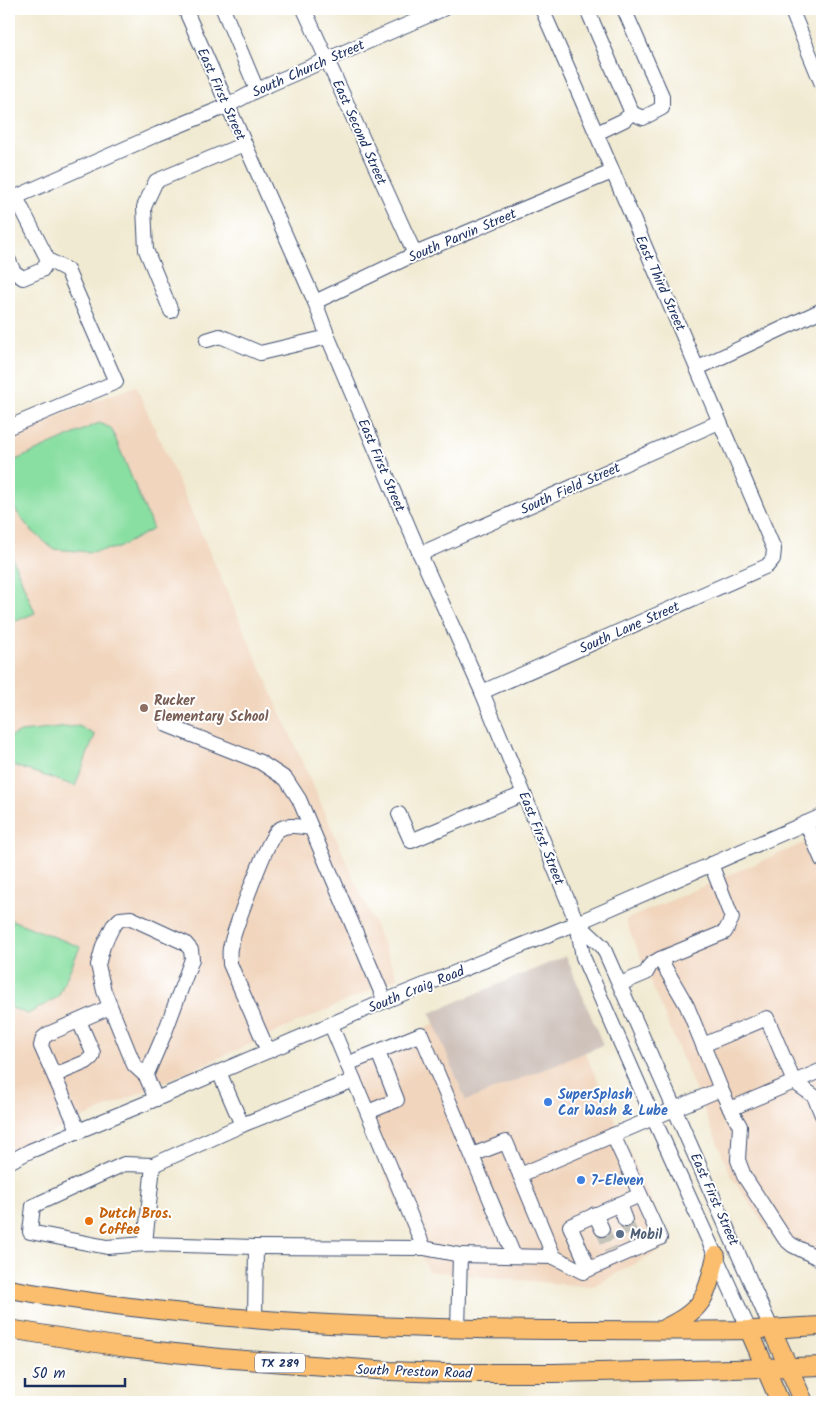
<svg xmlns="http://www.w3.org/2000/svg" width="831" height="1411" font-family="Kalam,sans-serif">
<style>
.built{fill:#f1d5bd}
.industrial{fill:#cec1ba}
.green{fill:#89dfa2;stroke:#528780}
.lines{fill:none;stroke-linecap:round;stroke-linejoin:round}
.minor-tunnel{stroke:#c6c5bb;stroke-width:14;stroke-dasharray:14 7;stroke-linecap:butt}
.minor-casing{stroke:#3b4b6f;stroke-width:16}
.major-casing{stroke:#3b4b6f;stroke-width:20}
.minor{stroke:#fff;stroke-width:14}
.major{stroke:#fabe6e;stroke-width:18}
.education-dot{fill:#8d6e63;stroke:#fff;stroke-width:2}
.shop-dot{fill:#3f7fe0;stroke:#fff;stroke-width:2}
.food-dot{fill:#e8710a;stroke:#fff;stroke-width:2}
.service-dot{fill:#5c6f8a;stroke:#fff;stroke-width:2}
.labels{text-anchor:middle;stroke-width:4;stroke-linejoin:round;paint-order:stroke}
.shield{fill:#fff;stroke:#5f6d8e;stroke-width:1}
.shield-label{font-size:12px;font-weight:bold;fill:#1b2f5e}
.street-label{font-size:14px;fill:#1b2f5e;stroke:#fff}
.education-label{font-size:14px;font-weight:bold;fill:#785e54;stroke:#fff;text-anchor:start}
.shop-label{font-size:14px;font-weight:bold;fill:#366cbe;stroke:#fff;text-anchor:start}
.food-label{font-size:14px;font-weight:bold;fill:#c56008;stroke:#fff;text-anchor:start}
.service-label{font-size:14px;font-weight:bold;fill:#4e5e75;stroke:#fff;text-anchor:start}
</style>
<rect width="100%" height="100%" fill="#fff"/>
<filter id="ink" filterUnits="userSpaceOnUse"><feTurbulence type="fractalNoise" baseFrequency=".02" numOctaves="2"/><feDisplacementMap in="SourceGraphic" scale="10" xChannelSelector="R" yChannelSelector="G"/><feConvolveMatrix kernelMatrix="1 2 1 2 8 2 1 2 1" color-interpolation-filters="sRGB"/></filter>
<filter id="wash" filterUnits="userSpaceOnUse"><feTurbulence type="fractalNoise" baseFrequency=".0096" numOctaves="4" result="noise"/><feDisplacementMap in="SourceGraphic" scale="20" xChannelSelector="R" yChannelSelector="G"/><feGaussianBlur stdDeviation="1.12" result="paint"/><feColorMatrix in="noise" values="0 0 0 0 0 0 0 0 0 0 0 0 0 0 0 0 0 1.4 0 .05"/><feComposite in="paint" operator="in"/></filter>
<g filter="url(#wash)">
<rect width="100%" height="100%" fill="#f1ead2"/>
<g class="built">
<path d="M136,386L398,978L9,1151V437L92,402Z"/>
<path d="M822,835V1272L782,1250L732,1178L625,920Z"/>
<path d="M435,1024L466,1101L585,1052L671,1245L591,1287L428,1271L336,1064Z"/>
</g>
<path class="industrial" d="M566,956L603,1045L466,1101L430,1013Z"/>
<g class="green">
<path d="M99,423L111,428L153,529L118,548L90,552L53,549L29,528L12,506L9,497V463Z"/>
<path d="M9,550L35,613L9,624Z"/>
<path d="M79,726L95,735L75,786L9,764V737L21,732Z"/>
<path d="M9,919L80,947L58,997L28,1014L9,1007Z"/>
</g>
</g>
<g filter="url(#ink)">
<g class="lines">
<g class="minor-tunnel">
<path d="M625,1220L634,1240"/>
<path d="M602,1229L611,1250"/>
</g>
<defs>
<g id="minor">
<path d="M185,9L315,302L328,337L420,554L482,692L577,923L583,957L653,1117L749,1330"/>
<path d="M223,9L257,90"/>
<path d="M304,9L415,254"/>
<path d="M587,9L632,113L624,120L597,133"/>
<path d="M624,9L662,96V108L643,118L632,113"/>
<path d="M791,9L822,84"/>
<path d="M9,200L158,134L227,106L257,90L443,9"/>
<path d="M9,261L14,272L23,278L42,270L48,260"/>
<path d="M315,302L415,254L612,172"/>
<path d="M171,311L146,250L144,207L156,181L244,144"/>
<path d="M207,340L220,336L260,353L328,337"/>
<path d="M698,368L822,310"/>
<path d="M9,427L116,382L67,270L48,260L16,197"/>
<path d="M420,554L719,422"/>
<path d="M482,692L767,566L773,559L774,549C697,369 621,188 542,9"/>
<path d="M167,725L260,762L286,779L299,799L385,1001"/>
<path d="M399,814L411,841L523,794"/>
<path d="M806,823L822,860"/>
<path d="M577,923L603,947L771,1328"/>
<path d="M620,984L646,973L651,964L660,959L725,932L732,918L711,864"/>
<path d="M331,1025L424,1248L460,1255"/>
<path d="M703,1045L767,1018L794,1082L822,1070"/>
<path d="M268,1051L230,964C230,959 229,953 230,948C234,931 267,838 278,830C288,823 300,827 311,828"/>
<path d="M347,1064L421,1034L514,1256"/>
<path d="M219,1072L242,1125L354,1080"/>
<path d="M55,1075L86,1062L92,1057L93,1053L79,1021"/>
<path d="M146,1076L165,1032L192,959L191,950L185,943L131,918L120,919L113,926L103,946L98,965L104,991L134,1065L146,1076L156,1099"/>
<path d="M721,1089L730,1109L740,1126L738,1160L744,1176L785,1239L792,1245L822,1260"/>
<path d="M730,1109L794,1082L814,1096L822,1115"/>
<path d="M368,1112L397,1100L378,1052"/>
<path d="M242,1125L153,1165L124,1164L33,1206L30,1232L107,1247L145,1244L256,1247L424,1248"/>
<path d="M79,1132L41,1046L43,1038L48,1034L110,1007"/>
<path d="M472,1155L506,1142L520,1175"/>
<path d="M9,1162L30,1151L156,1099L385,1001L577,923L822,816"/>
<path d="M619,1204L625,1220"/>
<path d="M595,1214L602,1229"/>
<path d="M145,1244L153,1165"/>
<path d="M554,1257L583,1272L660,1238L613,1135"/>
<path d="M589,1269L570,1226L640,1195"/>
<path d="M255,1320L256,1247"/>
<path d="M458,1329L460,1255L554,1257L520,1175L721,1089L687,1006L660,959"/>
</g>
<g id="major">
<path d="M9,1289C202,1323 397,1330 593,1330C645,1330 697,1331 749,1330C773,1329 798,1327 822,1326"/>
<path d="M665,1328C705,1309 706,1296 716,1256"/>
<path d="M771,1328L804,1402"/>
<path d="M9,1329L121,1347L220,1358L390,1371L445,1373H553L733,1369L822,1366"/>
<path d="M749,1330L780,1402"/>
</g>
</defs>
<use href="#minor" class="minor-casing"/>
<use href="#major" class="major-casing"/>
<use href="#minor" class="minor"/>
<use href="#major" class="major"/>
</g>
</g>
<circle class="education-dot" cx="144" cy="708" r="5"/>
<g class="shop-dot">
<circle cx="548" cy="1102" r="5"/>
<circle cx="581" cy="1180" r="5"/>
</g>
<circle class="food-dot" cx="89" cy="1221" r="5"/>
<circle class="service-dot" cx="620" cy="1234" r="5"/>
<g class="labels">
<rect class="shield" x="255" y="1353.5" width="50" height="19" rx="4"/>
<g class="shield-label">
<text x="280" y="1367">TX 289</text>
</g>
<g class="street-label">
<text transform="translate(308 68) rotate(-24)" y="5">South Church Street</text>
<text transform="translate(222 94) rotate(66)" y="5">East First Street</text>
<text transform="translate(360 132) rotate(66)" y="5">East Second Street</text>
<text transform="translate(462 235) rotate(-23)" y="5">South Parvin Street</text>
<text transform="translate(661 283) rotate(66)" y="5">East Third Street</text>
<text transform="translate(382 465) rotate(67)" y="5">East First Street</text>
<text transform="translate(570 488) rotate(-24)" y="5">South Field Street</text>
<text transform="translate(629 627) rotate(-24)" y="5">South Lane Street</text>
<text transform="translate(542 838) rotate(68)" y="5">East First Street</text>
<text transform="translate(416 989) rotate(-22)" y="5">South Craig Road</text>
<text transform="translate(715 1199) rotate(66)" y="5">East First Street</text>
<text transform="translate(414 1371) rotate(2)" y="5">South Preston Road</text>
</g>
<g class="education-label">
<text x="154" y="705">Rucker<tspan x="154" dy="16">Elementary School</tspan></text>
</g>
<g class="shop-label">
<text x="558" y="1099">SuperSplash<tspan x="558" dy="16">Car Wash &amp; Lube</tspan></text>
<text x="591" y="1185">7-Eleven</text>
</g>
<g class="food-label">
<text x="99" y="1218">Dutch Bros.<tspan x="99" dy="16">Coffee</tspan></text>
</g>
<g class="service-label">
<text x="630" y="1239">Mobil</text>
</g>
</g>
<rect width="831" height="1411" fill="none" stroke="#fff" stroke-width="30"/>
<path d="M25 1378v8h100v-8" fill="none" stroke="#1b2f5e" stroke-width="2.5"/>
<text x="32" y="1378" font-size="15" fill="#1b2f5e" stroke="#ffffff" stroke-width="4" paint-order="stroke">50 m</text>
</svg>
